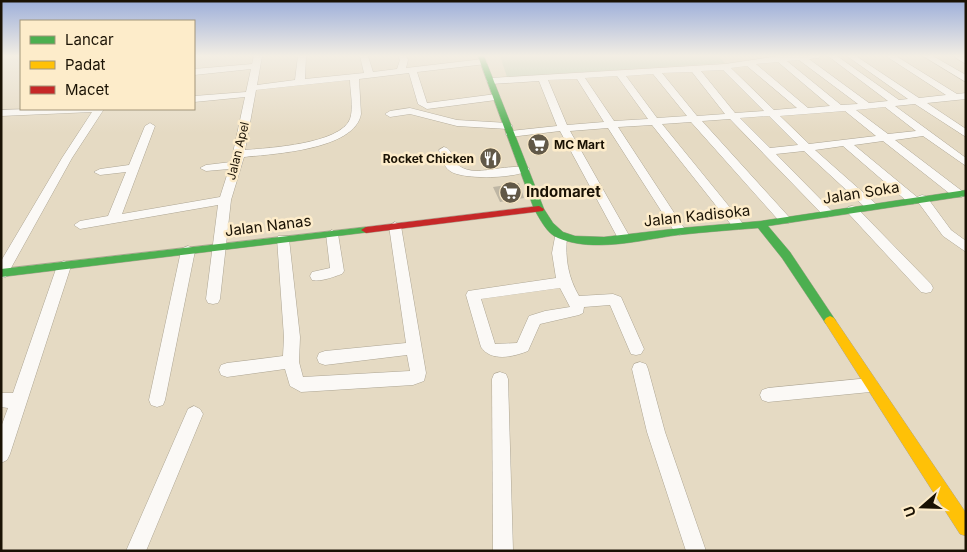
<svg xmlns="http://www.w3.org/2000/svg" width="967" height="552" font-family="Inter,sans-serif">
<style>
.green{fill:#c3d0b4}
.building{fill:#beb6a4}
.lines{fill:none;stroke-linecap:round;stroke-linejoin:round}
.street-casing{stroke:#ada593;stroke-width:1}
.fast-casing{stroke:#ada593;stroke-width:1}
.slow-casing{stroke:#ada593;stroke-width:1}
.jam-casing{stroke:#ada593;stroke-width:1}
.street{fill:#fbf9f6;fill-rule:evenodd}
.fast{fill:#4caf50;fill-rule:evenodd}
.slow{fill:#ffc107;fill-rule:evenodd}
.jam{fill:#c62828;fill-rule:evenodd}
.labels{text-anchor:middle;stroke-width:5;stroke-linejoin:round;paint-order:stroke}
.far-poi-label{font-size:12px;font-weight:bold;fill:#1a1204;stroke:#fdecca;text-anchor:start}
.far-street-label{font-size:12px;fill:#1a1204;stroke:#fdecca}
.poi-label{font-size:15px;font-weight:bold;fill:#1a1204;stroke:#fdecca;text-anchor:start}
.street-label{font-size:15px;fill:#1a1204;stroke:#fdecca}
</style>
<rect width="100%" height="100%" fill="#e5dac3"/>
<path class="green" d="M500,56H718L725,63L507,77Z"/>
<path class="building" d="M519,183L524,198L500,202L493,187Z"/>
<g class="lines">
<defs>
<g id="street">
<path d="M254,56H262L257,85L295,80L298,56H306L305,79L364,73L360,56H368L373,72L397,69L400,60L398,56H406L408,60L406,68L483,59L487,62L486,64L417,72L427,103L496,94L501,97L496,100L427,109L418,104L409,73L359,79L361,114C355,150 272,154 244,157L231,200L220,299L218,303L213,304L208,303L206,299L218,205L80,229L74,225L80,221L108,216L126,172L100,175L94,172L100,169L129,165L145,126L150,123L155,126L122,214L220,197L229,169L206,171L200,168L206,165L231,162L245,97L194,102V96L246,92L251,69L194,75V69L252,64ZM350,80C350,91 354,107 350,119C340,144 269,148 245,150L256,90Z"/>
<path d="M779,56H820L819,58L809,59L869,103L888,101L828,56H837L899,100L908,99L847,56H856L919,98L946,95L886,56H896L957,94L966,93V99L927,103L966,129V137L915,104L895,106L966,158V166L923,136L895,140L962,191L964,194L962,197H954L883,141L854,145L917,197L922,195L926,196L951,230L966,241V252L943,236L918,202L913,204L909,203L843,146L815,150L875,203L877,206L875,209H867L804,151L776,154L834,213L828,217L824,216L730,119L702,121L789,217L791,220L789,223H781L691,122L662,124L741,221L743,224L741,227H733L652,125L618,127L686,231L680,235L676,234L608,128L570,131L631,239L630,242H620L560,131L510,137L505,134L510,131L557,126L539,81L491,84L486,81L491,78L725,64ZM799,60L858,104L841,105L787,61ZM778,62L830,106L808,108L756,64ZM747,66L797,108L774,110L731,68ZM723,70L764,111L735,113L701,71ZM692,72L725,114L697,116L662,73ZM653,74L687,116L657,118L626,76ZM617,76L648,119L614,121L585,78ZM577,79L604,122L567,125L548,80ZM885,107L916,131L888,134L856,110ZM845,111L876,136L809,144L780,116ZM769,116L798,145L770,148L740,118Z"/>
<path d="M923,56H933L966,75V82Z"/>
<path d="M953,56L966,57V64Z"/>
<path d="M410,108L457,120L508,123L513,126L508,129L457,126L410,114L390,117L385,114L390,111Z"/>
<path d="M31,109H104L72,158L6,277L1,278V261L62,158L92,112L1,116V110Z"/>
<path d="M444,147C457,150 447,169 476,171C487,171 523,163 530,169C519,179 462,180 450,171C443,166 441,157 439,150Z"/>
<path d="M852,206L856,207L931,284L933,288L931,292L926,293L921,292L848,213L846,210L848,207Z"/>
<path d="M395,222L401,226L426,373L424,381L413,385L301,392L290,386L285,369L227,377L221,375L219,370L221,365L227,363L283,356L284,337L277,239L278,236H288L289,239L300,337L299,362L303,377L410,371L407,355L325,365L319,363L317,358L319,353L325,351L406,343L389,226Z"/>
<path d="M332,230L338,234L344,271L342,274C333,277 321,282 312,280L310,276L312,272L330,268L326,234Z"/>
<path d="M561,233L567,237C565,258 568,277 579,296L613,294L621,297L644,349L641,354L636,355L631,354L610,305L584,307L583,313L579,315L540,324L528,351C513,357 491,362 481,347L466,295L468,291L556,278L552,253L555,237ZM560,288L570,307L545,311L529,316L517,343L495,344L481,299Z"/>
<path d="M188,246L193,248L195,251L165,400L163,405L157,407L151,405L149,400L181,251L183,248Z"/>
<path d="M64,261L69,263L71,266L10,454L7,460L1,463V427L8,408L1,407V393H13L57,266L59,263Z"/>
<path d="M640,362L646,364L648,369L665,432L706,551H686L647,432L632,369L634,364Z"/>
<path d="M500,372L506,374L508,379L513,551H493L492,379L494,374Z"/>
<path d="M870,378L876,380L878,385L876,390L870,392L768,402L762,400L760,395L762,390L768,388Z"/>
<path d="M194,406L200,409L203,414L146,551H126L188,409Z"/>
</g>
<g id="fast">
<path d="M478,56H484L544,209L553,223L563,232L575,236L604,237L681,228L761,221L966,190V196L768,226L790,252L836,321L834,324H826L782,258L758,228C732,230 705,232 678,235C641,240 594,253 558,238C547,234 540,219 534,209Z"/>
<path d="M366,227L371,230L370,232L1,277V269Z"/>
</g>
<path id="slow" d="M830,316L834,318L966,513V536L960,534L826,324L824,321L826,318Z"/>
<path id="jam" d="M539,206L544,209L543,211L366,233L361,230L366,227Z"/>
</defs>
<use href="#street" class="street-casing"/>
<use href="#fast" class="fast-casing"/>
<use href="#slow" class="slow-casing"/>
<use href="#jam" class="jam-casing"/>
<use href="#street" class="street"/>
<use href="#fast" class="fast"/>
<use href="#slow" class="slow"/>
<use href="#jam" class="jam"/>
</g>
<linearGradient id="sky" x2="0" y2="1"><stop stop-color="#9dafda"/><stop offset="0.42" stop-color="#f3eee4"/><stop offset="1" stop-color="#f3eee4" stop-opacity="0"/></linearGradient>
<rect width="967" height="133" fill="url(#sky)"/>
<defs>
<symbol id="supermarket-disc" viewBox="-11 -11 22 22"><circle r="9.5" fill="#615847" stroke="#fdecca"/><path d="M-6-5.5h2.5l.6 2H6L4.5 2H-2.5L-4.4-4H-6ZM-1.5 3.2a1.3 1.3 0 1 0 .1 0ZM3 3.2a1.3 1.3 0 1 0 .1 0Z" fill="#fff"/></symbol>
<symbol id="restaurant-disc" viewBox="-11 -11 22 22"><circle r="9.5" fill="#615847" stroke="#fdecca"/><path d="M-5-6h1v4h1v-4h1v4h1v-4h1v5L-1.5 .5V6h-2V.5L-5-1ZM5-6V6H3V1.5H1.5Q1.5-4 5-6Z" fill="#fff"/></symbol>
</defs>
<g fill-rule="evenodd">
<use href="#supermarket-disc" x="526" y="132" width="25" height="25"/>
<use href="#restaurant-disc" x="478" y="146" width="25" height="25"/>
<use href="#supermarket-disc" x="498" y="180" width="25" height="25"/>
</g>
<g class="labels">
<g class="far-poi-label">
<text x="554" y="149">MC Mart</text>
<text x="474" y="163" text-anchor="end">Rocket Chicken</text>
</g>
<g class="far-street-label">
<text transform="translate(238 151) rotate(-76)" y="4">Jalan Apel</text>
</g>
<g class="poi-label">
<text x="526" y="197">Indomaret</text>
</g>
<g class="street-label">
<text transform="translate(861 193) rotate(-9)" y="5">Jalan Soka</text>
<text transform="translate(697 216) rotate(-6)" y="5">Jalan Kadisoka</text>
<text transform="translate(268 226) rotate(-7)" y="5">Jalan Nanas</text>
</g>
</g>
<rect width="967" height="552" fill="none" stroke="#1a1204" stroke-width="5"/>
<rect x="20" y="20" width="175" height="90" fill="#fdecca" stroke="#a2957b"/>
<rect x="30" y="36" width="25" height="8" fill="#4caf50" stroke="#a2957b"/>
<text x="65" y="45" font-size="15" fill="#1a1204">Lancar</text>
<rect x="30" y="61" width="25" height="8" fill="#ffc107" stroke="#a2957b"/>
<text x="65" y="70" font-size="15" fill="#1a1204">Padat</text>
<rect x="30" y="86" width="25" height="8" fill="#c62828" stroke="#a2957b"/>
<text x="65" y="95" font-size="15" fill="#1a1204">Macet</text>
<g transform="translate(922 507) rotate(250)" stroke="#fdecca" stroke-width="4" paint-order="stroke">
<path d="M0-4L9 19L0 12L-9 19Z" fill="#1a1204"/>
<text y="-8" font-size="14" font-weight="bold" text-anchor="middle" fill="#1a1204">U</text>
</g>
</svg>
